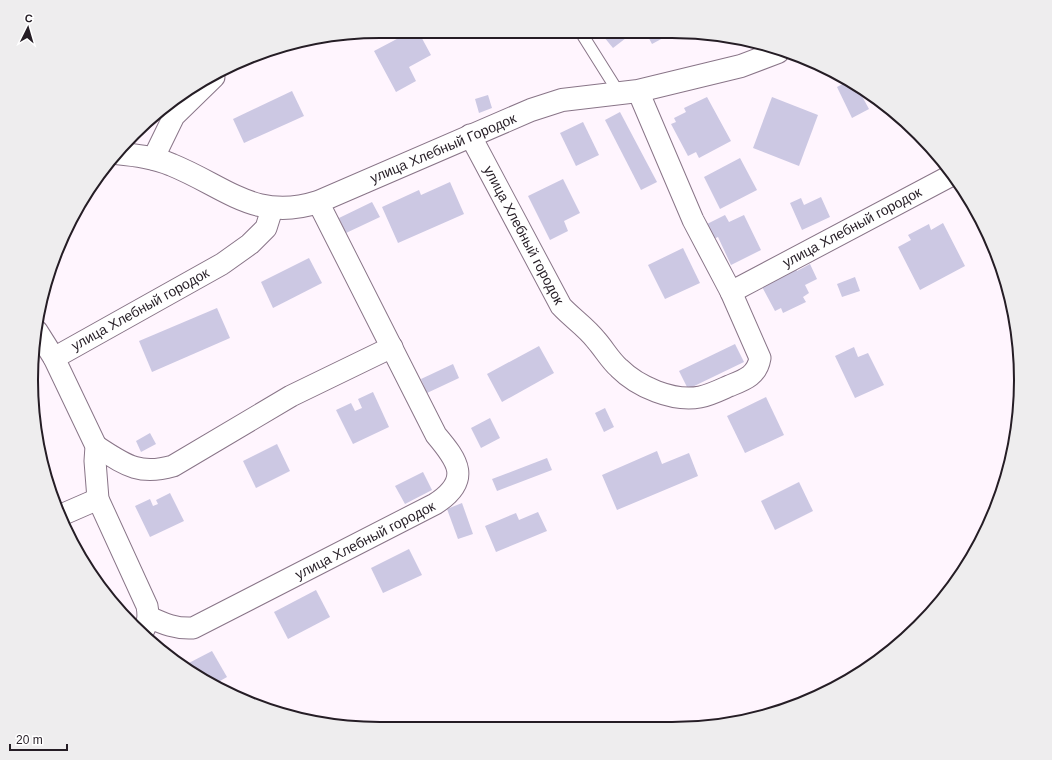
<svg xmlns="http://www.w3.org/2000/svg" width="1052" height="760" font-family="Arial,sans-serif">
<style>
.building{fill:#ccc8e3}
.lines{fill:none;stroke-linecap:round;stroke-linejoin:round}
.service-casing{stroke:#897588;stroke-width:13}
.minor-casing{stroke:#897588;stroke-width:23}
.tertiary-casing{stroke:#897588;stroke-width:24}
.service{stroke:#fff;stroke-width:11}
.minor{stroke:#fff;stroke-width:21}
.tertiary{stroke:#fff;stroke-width:22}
.labels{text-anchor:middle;stroke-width:3;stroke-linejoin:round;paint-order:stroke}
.street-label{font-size:14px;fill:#251d25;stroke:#fff}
.rim{fill:none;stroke:#251d25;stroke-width:2}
</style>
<rect width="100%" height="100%" fill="#fff5fe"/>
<g class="building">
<path d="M412,31H418L431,55L409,67L416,81L396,92L374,51Z"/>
<path d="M599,31H620L626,38L613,48Z"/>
<path d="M645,31H676L652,44Z"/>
<path d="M850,80L857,87L869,109L852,118L837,87Z"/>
<path d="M292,91L304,116L244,143L233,119Z"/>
<path d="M488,95L492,108L479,113L475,99Z"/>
<path d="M707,97L731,141L699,158L696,152L688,156L671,124L676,122L674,118L686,112L684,108Z"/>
<path d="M772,97L818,115L799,166L753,148Z"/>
<path d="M620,112L657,182L641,190L605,120Z"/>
<path d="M583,122L599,155L576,166L560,133Z"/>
<path d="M740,158L757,190L720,209L704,177Z"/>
<path d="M563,179L580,213L564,221L568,231L550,240L528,196Z"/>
<path d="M450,182L464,214L398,243L382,207L419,190L421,195Z"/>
<path d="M821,197L830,217L802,230L790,203L801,198L804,205Z"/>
<path d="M372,202L380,217L346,233L339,218Z"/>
<path d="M77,211L80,218L69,223Z"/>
<path d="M725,215L729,222L744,215L761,250L731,265L718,237L711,240L703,226Z"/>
<path d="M943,223L965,266L920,290L898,247L911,240L908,235L929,224L931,230Z"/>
<path d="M683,248L700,283L665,299L648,265Z"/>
<path d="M309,258L322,283L273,308L261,282Z"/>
<path d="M794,263L797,271L810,264L817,279L805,285L809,293L803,297L806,302L783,313L781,308L775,311L759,281Z"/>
<path d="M855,277L860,291L842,297L837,284Z"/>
<path d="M217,308L230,338L152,372L139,341Z"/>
<path d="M735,344L744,362L688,389L679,371Z"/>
<path d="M539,346L554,373L502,402L487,374Z"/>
<path d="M854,347L858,357L868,353L884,385L855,398L835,356Z"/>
<path d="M453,364L459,378L427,393L421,379Z"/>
<path d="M373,392L389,427L353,444L336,410L351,403L355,411L362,408L358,399Z"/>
<path d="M766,397L784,435L745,453L727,416Z"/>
<path d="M605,408L614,427L604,432L595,413Z"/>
<path d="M490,418L500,438L481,448L471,428Z"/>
<path d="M150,433L156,444L141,452L136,441Z"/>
<path d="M277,444L290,471L256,488L243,461Z"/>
<path d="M657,451L662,464L689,453L698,476L617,510L602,475Z"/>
<path d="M547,458L552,470L497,491L492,479Z"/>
<path d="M423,472L432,490L405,504L395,486Z"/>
<path d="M799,482L813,511L775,530L761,501Z"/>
<path d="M170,493L184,521L150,537L135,506L150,499L153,506L158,504L156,500Z"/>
<path d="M462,503L473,534L458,539L447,509Z"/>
<path d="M538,512L547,531L496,552L485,526L516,513L519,520Z"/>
<path d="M409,549L422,575L383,593L371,568Z"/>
<path d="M316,590L330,617L288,639L274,612Z"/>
<path d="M212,651L227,677L213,685L183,666Z"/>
</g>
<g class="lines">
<defs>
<path id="service" d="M580,31L619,93"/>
<g id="minor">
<path d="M470,135L561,306C572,318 586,327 596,340C604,349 610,360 619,368C638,387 673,402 700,397C710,395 720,390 729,386C744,380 757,376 760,358L731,292L693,220L638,91"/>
<path d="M153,159L174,116L214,77"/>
<path d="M731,292L952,175"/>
<path d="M37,331L54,358L96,446L95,461L98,499L147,606C149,617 148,623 142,633"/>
<path d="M54,358L222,264L250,244L266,228L272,209"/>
<path d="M96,446C124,464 138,476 173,466L291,396L392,347"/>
<path d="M59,516L98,499"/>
<path d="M149,617C164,624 176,629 193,628L435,504C472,480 458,461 436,435L318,202"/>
</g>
<path id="tertiary" d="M115,153C134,155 154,157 172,165C226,187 256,222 318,202L531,110L562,100L638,91L741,66L778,52"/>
</defs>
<use href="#service" class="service-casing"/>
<use href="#minor" class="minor-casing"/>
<use href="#tertiary" class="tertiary-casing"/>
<use href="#service" class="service"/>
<use href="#minor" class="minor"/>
<use href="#tertiary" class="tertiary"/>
</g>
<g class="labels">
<g class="street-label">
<text transform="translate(443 148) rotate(-23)" y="5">улица Хлебный Городок</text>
<text transform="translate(852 227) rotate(-28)" y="5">улица Хлебный городок</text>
<text transform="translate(524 235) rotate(62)" y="5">улица Хлебный городок</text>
<text transform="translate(140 309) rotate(-29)" y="5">улица Хлебный городок</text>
<text transform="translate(365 540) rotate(-27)" y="5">улица Хлебный городок</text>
</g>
</g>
<path d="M0 0H1052V760H0ZM380 38H672A342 342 0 0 1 1014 380V380A342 342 0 0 1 672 722H380A342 342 0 0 1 38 380V380A342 342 0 0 1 380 38Z" fill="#eeedee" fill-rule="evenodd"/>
<path class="rim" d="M380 38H672A342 342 0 0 1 1014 380V380A342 342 0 0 1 672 722H380A342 342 0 0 1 38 380V380A342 342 0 0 1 380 38Z"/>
<g transform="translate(28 28) rotate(5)" stroke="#ffffff" stroke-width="3" paint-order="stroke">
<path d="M0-3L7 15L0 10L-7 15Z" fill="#251d25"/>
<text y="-6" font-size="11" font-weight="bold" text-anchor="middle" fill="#251d25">С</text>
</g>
<path d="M10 744v6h57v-6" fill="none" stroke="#251d25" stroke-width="2"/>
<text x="16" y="744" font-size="12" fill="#251d25" stroke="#ffffff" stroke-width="3" paint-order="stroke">20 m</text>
</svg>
